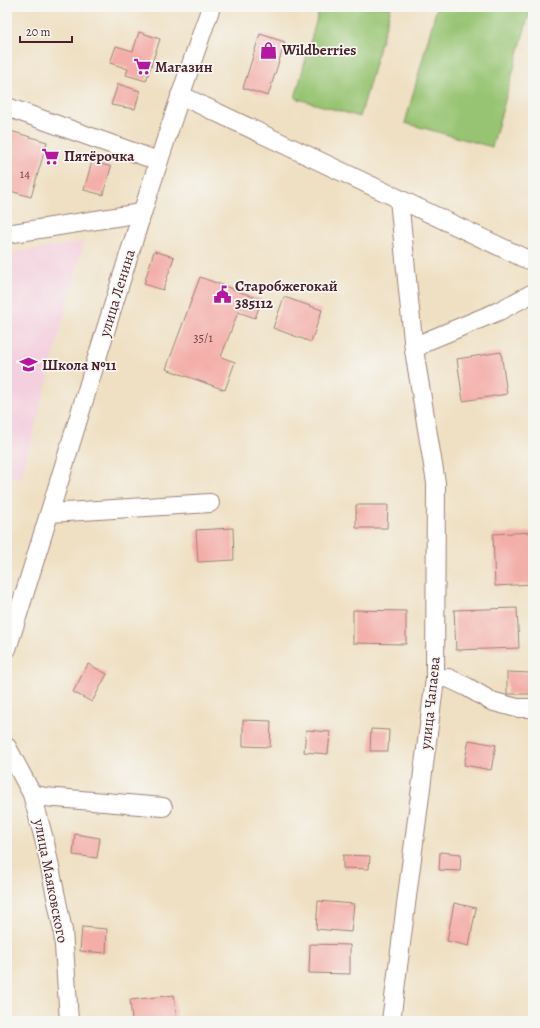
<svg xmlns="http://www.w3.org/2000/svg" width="540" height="1028" font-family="Alegreya,serif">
	<rect width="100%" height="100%" fill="#f6f6f2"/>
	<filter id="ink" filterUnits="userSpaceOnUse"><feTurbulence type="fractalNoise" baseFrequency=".025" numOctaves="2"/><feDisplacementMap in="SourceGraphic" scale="8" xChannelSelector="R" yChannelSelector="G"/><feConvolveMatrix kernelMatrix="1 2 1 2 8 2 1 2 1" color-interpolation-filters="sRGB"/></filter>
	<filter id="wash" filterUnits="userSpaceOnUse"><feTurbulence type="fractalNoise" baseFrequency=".012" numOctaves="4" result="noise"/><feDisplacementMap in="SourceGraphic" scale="16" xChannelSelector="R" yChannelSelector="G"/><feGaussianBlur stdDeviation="0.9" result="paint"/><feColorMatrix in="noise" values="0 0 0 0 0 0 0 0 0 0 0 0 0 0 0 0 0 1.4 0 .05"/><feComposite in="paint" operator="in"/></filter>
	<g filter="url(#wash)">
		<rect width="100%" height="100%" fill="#efe0c3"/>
		<path fill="#f4cfde" d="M84,242L21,479L7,476V254Z"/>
		<g fill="#97c472" stroke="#70724e">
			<path d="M320,7H391L360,117L295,98Z"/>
			<path d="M437,7H531L492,147L405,123Z"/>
		</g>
		<g id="blocks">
			<g fill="#f4aea9">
				<path d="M139,32L160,39L146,81L126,75L128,69L110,63L116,46L133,51Z"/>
				<path d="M260,34L285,42L268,96L243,88Z"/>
				<path d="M118,84L140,91L135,109L111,105Z"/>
				<path d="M7,130L47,142L31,197L7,190Z"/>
				<path d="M92,161L111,167L103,195L84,190Z"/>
				<path d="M154,251L174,257L163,290L144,284Z"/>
				<path d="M200,277L262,300L255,318L238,312L221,357L235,362L225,390L166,369Z"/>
				<path d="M284,297L322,310L311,342L273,328Z"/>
				<path d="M501,352L507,394L463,401L457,359Z"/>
				<path d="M356,505H388L387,528H356Z"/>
				<path d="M233,528L234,560L198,562L196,530Z"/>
				<path d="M533,532V584L495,586L493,534Z"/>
				<path d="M517,608L519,648L456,650L454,610Z"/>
				<path d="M353,610L406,611V644L353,643Z"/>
				<path d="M88,664L107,674L92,702L73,692Z"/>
				<path d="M507,672L530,673V694H507Z"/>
				<path d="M243,720L271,721L270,747L243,746Z"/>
				<path d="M371,729L389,730L388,751H370Z"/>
				<path d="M306,730L330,732L328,754L304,752Z"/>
				<path d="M469,740L496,745L491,770L464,765Z"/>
				<path d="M75,834L100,838L97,858L73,855Z"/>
				<path d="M440,852L461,854L460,871L439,870Z"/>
				<path d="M343,855L370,856L369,869L343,868Z"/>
				<path d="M318,901L354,904L351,932L316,929Z"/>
				<path d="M454,903L476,908L469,946L447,941Z"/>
				<path d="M82,927L107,929L106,953L80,951Z"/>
				<path d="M310,944L350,945V974L309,973Z"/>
				<path d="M174,995L177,1021H132L130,1000Z"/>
			</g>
		</g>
	</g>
	<g filter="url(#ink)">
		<use href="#blocks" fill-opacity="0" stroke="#9c8077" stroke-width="1"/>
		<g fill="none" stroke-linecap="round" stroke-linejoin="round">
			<defs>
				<g id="minor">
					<path d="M180,95L526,259L533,261"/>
					<path d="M7,107L158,161"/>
					<path d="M7,234L141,213"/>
					<path d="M414,350L427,341L499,311L533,293"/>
					<path d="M50,513L210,503"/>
					<path d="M7,649C75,435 136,219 211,7"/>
					<path d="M435,679L448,678L467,687L491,701L517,708H533"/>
					<path d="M7,747L32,794L45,843L63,931L69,1021"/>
					<path d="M32,794L45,797L163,807"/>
					<path d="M391,1021L435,679L436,483L414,350L399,199"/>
				</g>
			</defs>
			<use href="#minor" stroke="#9c8077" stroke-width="20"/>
			<use href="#minor" stroke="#fff" stroke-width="18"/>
		</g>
	</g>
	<defs>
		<symbol id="shop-bare" viewBox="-9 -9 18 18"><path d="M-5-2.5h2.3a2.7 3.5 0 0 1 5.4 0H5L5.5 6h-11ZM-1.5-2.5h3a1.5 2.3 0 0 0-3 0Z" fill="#b5179e" stroke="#f6f6f2" stroke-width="2.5" paint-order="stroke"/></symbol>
		<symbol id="supermarket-bare" viewBox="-9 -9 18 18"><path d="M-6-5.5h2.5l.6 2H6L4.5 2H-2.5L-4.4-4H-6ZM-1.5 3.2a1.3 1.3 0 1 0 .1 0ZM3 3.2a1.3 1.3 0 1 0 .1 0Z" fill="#b5179e" stroke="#f6f6f2" stroke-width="2.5" paint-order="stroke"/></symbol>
		<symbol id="civic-bare" viewBox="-9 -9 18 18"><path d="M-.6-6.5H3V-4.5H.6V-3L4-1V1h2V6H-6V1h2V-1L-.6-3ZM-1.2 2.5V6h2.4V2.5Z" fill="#b5179e" stroke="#f6f6f2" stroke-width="2.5" paint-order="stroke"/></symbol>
		<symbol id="school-bare" viewBox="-9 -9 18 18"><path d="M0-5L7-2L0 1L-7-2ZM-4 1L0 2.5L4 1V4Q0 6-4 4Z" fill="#b5179e" stroke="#f6f6f2" stroke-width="2.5" paint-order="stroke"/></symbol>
	</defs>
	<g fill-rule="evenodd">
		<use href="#shop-bare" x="256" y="38" width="25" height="25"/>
		<use href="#supermarket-bare" x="130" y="54" width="25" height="25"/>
		<use href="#supermarket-bare" x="38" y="144" width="25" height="25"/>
		<use href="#civic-bare" x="210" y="282" width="25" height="25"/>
		<use href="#school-bare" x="16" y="352" width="25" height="25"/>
	</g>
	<g text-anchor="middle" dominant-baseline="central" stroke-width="3.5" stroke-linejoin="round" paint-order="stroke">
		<g font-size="13" fill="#74434a">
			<text x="25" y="173">14</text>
			<text x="203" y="337">35/1</text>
		</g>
		<g font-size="15" font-weight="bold" fill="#4a1f2b" stroke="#f6f6f2" text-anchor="start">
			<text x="282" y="50">Wildberries</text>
			<text x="155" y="67">Магазин</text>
			<text x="64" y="156">Пятёрочка</text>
			<text x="235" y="286">Старобжегокай<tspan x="235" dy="17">385112</tspan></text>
			<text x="42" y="365">Школа №11</text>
		</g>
		<g font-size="15" fill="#4a1f2b" stroke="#f6f6f2">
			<text transform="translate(117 293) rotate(-73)">улица Ленина</text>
			<text transform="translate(430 703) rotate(-84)">улица Чапаева</text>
			<text transform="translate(51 881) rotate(79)">улица Маяковского</text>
		</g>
	</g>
	<rect width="540" height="1028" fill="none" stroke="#f6f6f2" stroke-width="24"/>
	<path d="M20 36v6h52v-6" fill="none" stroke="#4a1f2b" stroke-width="2"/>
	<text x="26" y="36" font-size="12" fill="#4a1f2b" stroke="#f6f6f2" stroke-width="3" paint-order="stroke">20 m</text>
</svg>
